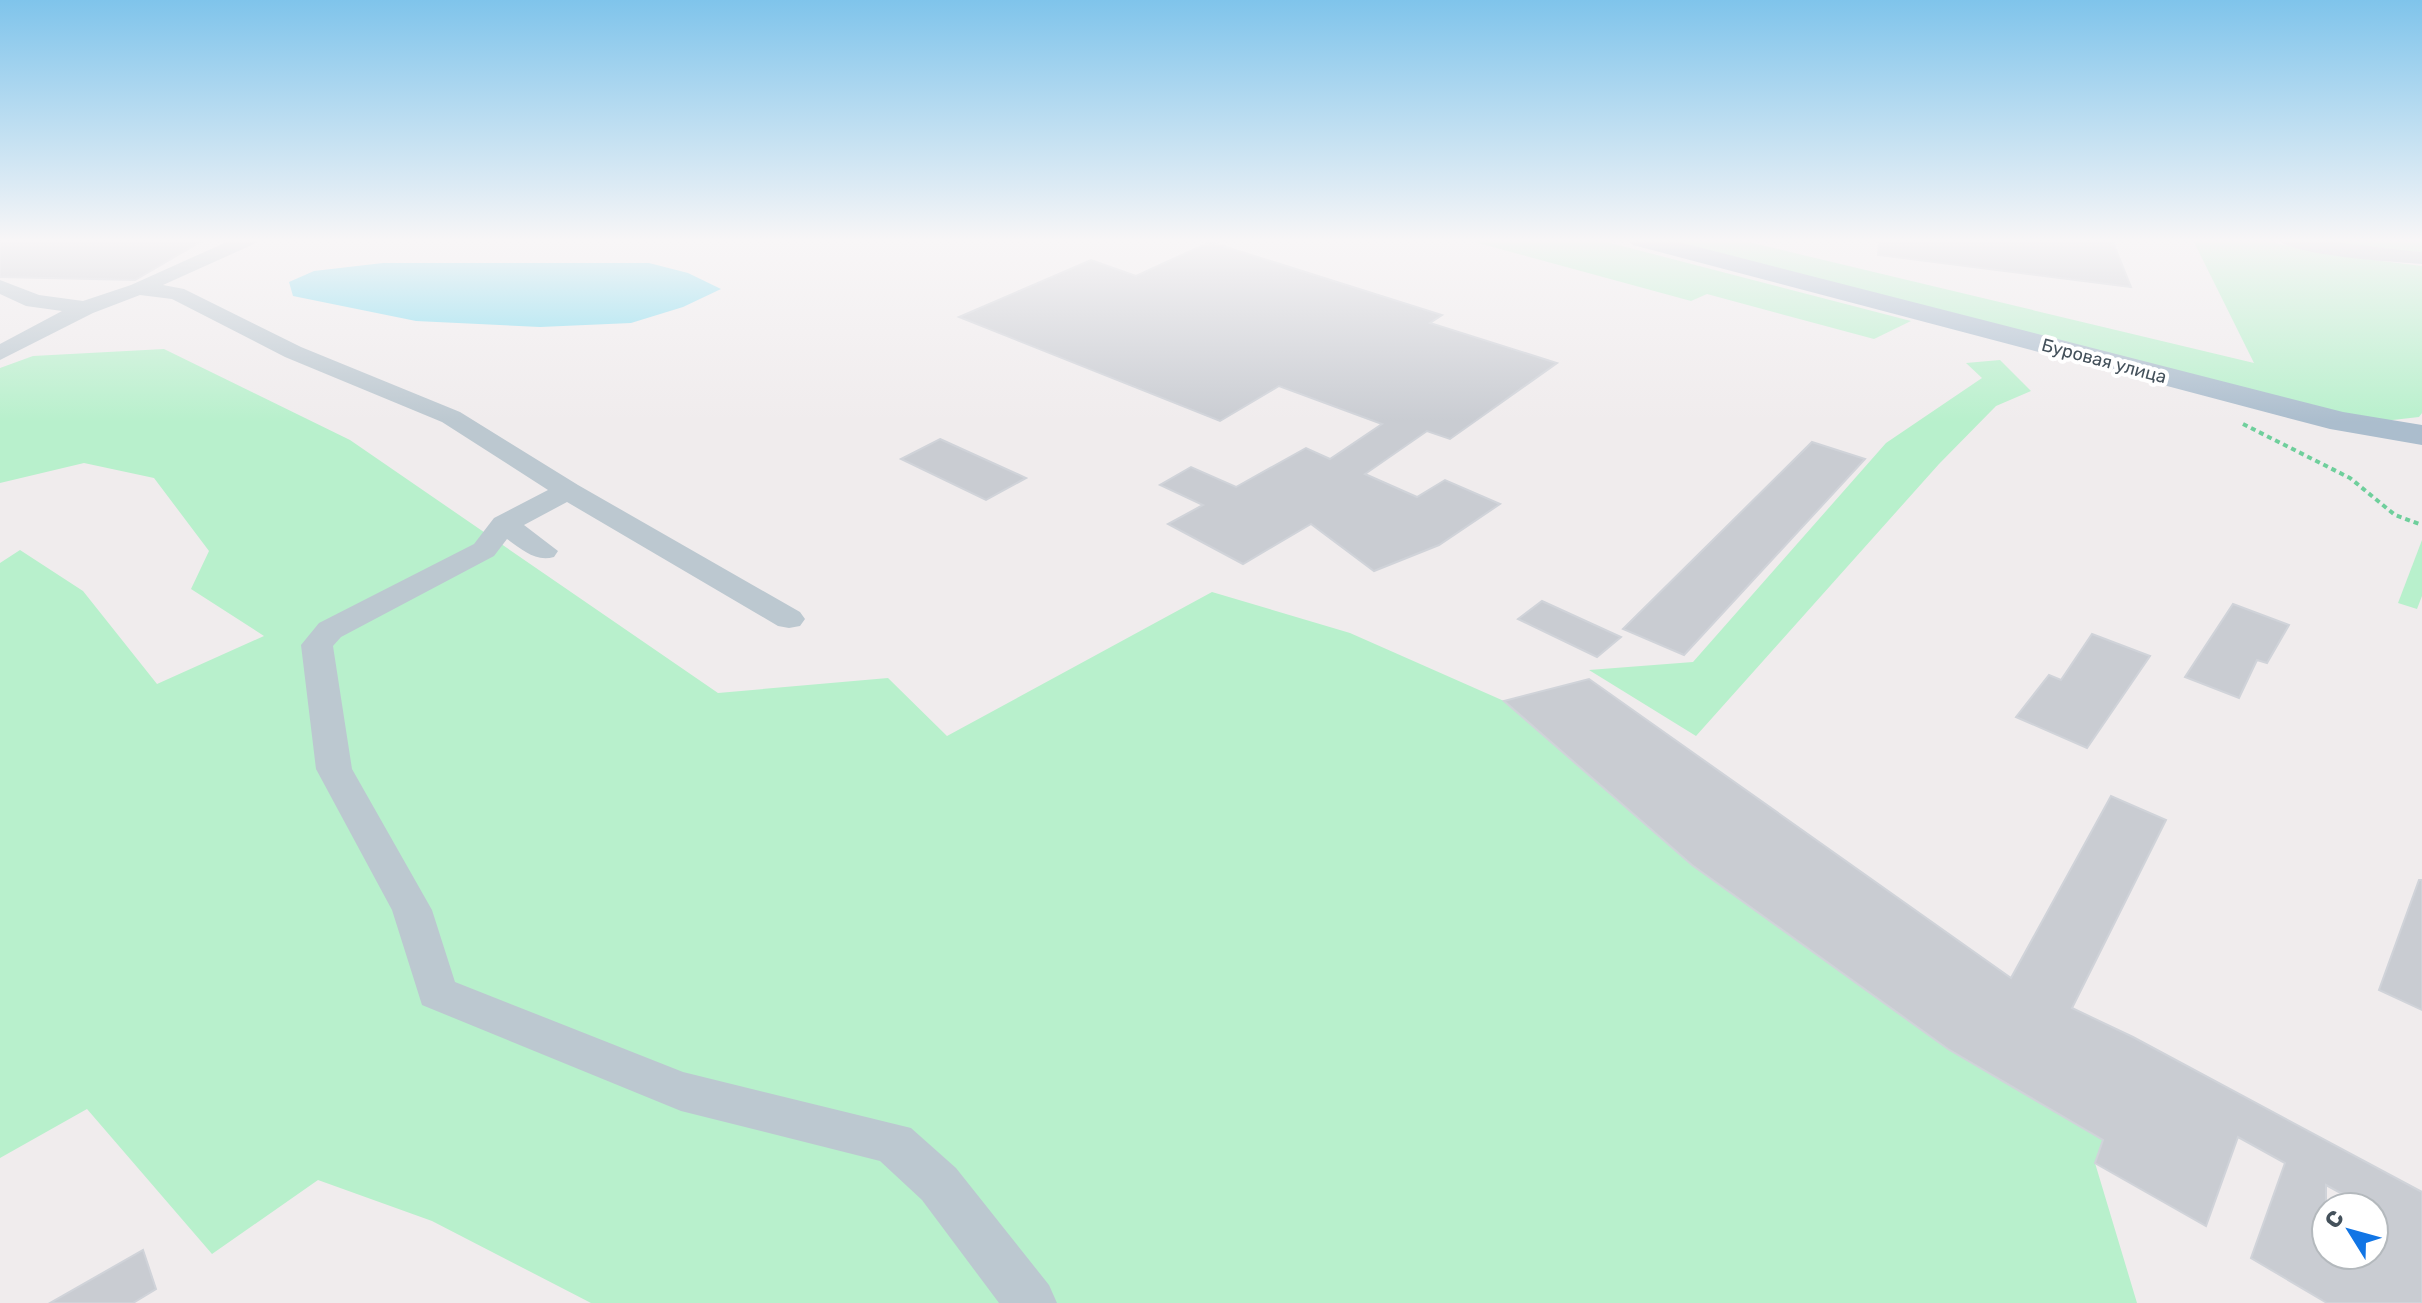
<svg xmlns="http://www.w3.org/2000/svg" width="2422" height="1303" font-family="Rubik,sans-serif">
	<rect width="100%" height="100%" fill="#f0eced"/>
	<g fill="#b8f0cc">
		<path d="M1467,240H1599L1911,321L1874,339L1707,294L1691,301Z"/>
		<path d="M1669,240H1740L2254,363L2193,240H2262L2326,254L2422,266V413L2419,417L2375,422L1945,314Z"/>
		<path d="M2309,240H2422V252L2375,249Z"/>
		<path d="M164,349L350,440L718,693L888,678L947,736L1212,592L1350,633L1504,701L1692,865L1948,1049L2103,1140L2095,1163L2137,1303H591L432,1221L318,1180L212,1254L87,1109L0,1158V563L20,550L83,591L157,684L264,636L191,589L209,551L154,478L84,463L0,483V368L33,356Z"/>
		<path d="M2000,360L2031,391L1996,406L1939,464L1696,736L1589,670L1693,662L1886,443L1982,378L1966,363Z"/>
		<path d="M2422,540V596L2417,609L2398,603Z"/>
	</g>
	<path fill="#83dcef" d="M383,263H649L688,273L721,289L683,307L631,323L540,327L416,321L293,296L289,282L314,271Z"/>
	<g fill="#c9ccd2" stroke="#d0d3d9" stroke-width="2" fill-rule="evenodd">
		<path d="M1879,240H2112L2131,287L1878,255Z"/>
		<path d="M0,242H200L135,280L0,277Z"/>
		<path d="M1210,242L1442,315L1430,323L1557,363L1450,439L1427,431L1365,474L1417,497L1445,480L1500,504L1439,545L1374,571L1311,524L1243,564L1168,524L1203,505L1160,485L1191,467L1236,487L1306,448L1330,459L1382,424L1279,386L1220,421L959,317L1091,260L1136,276Z"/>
		<path d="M940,439L1026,478L986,500L901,459Z"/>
		<path d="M1812,442L1865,459L1684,655L1623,629Z"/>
		<path d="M1542,601L1621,637L1597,657L1518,619Z"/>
		<path d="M2233,604L2289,625L2267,663L2257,660L2239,698L2185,677Z"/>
		<path d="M2092,634L2150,656L2087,748L2016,717L2049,675L2061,680Z"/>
		<path d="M1589,679L2011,978L2111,796L2166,820L2072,1008L2133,1037L2422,1192V1303H2327L2251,1258L2285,1163L2238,1137L2206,1226L2095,1163L2103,1140L1948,1049L1692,865L1504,701ZM2326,1185L2366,1207H2374V1255H2326Z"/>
		<path d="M2419,880H2422V1010L2379,990Z"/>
		<path d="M143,1250L156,1289L133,1303H50Z"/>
	</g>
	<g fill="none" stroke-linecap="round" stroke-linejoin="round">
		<path stroke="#6fcf9c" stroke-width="4" stroke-dasharray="5 4" stroke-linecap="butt" d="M2243,424L2350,478L2395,515L2422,525"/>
		<g fill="#bcc8d0" fill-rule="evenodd">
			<path d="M231,240H257L254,244L163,285L184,289L301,347L460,412L578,485L800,612L805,619L800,626L789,628L778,626L567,502L524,525L558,551L554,557C535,562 523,550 507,539L494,556L341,637L333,646L352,769L432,910L455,982L683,1072L911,1128L956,1168L1049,1285L1057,1303H999L922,1200L880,1161L681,1111L422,1005L392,910L316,769L301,645L319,623L474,544L494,518L548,490L442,422L285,357L172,299L140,295L93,313L0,360V344L62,311L26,306L0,294V280L39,295L83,301L131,285Z"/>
			<path d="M2278,240C2326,238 2374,248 2422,252V264C2396,262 2294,256 2278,240Z"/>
		</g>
		<path fill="#abbdcd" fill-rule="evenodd" d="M1629,240H1671L2343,412L2422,425V445L2330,429L1633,245Z"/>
	</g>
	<linearGradient id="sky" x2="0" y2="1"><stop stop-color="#7fc4eb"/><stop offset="0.57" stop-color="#f8f6f7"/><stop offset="1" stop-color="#f8f6f7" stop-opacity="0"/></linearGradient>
	<rect width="2422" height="422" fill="url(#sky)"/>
	<g text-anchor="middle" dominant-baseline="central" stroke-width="8" stroke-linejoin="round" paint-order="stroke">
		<g font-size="18" fill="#44515b" stroke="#fff">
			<text transform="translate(2104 361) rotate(15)">Буровая улица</text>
		</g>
	</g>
	<g transform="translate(2350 1231) rotate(307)"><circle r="38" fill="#ffffff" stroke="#b4b9bd" stroke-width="2"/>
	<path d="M0-6L14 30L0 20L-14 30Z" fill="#1175e5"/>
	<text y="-12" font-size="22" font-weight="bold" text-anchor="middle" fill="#44515b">С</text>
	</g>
</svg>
